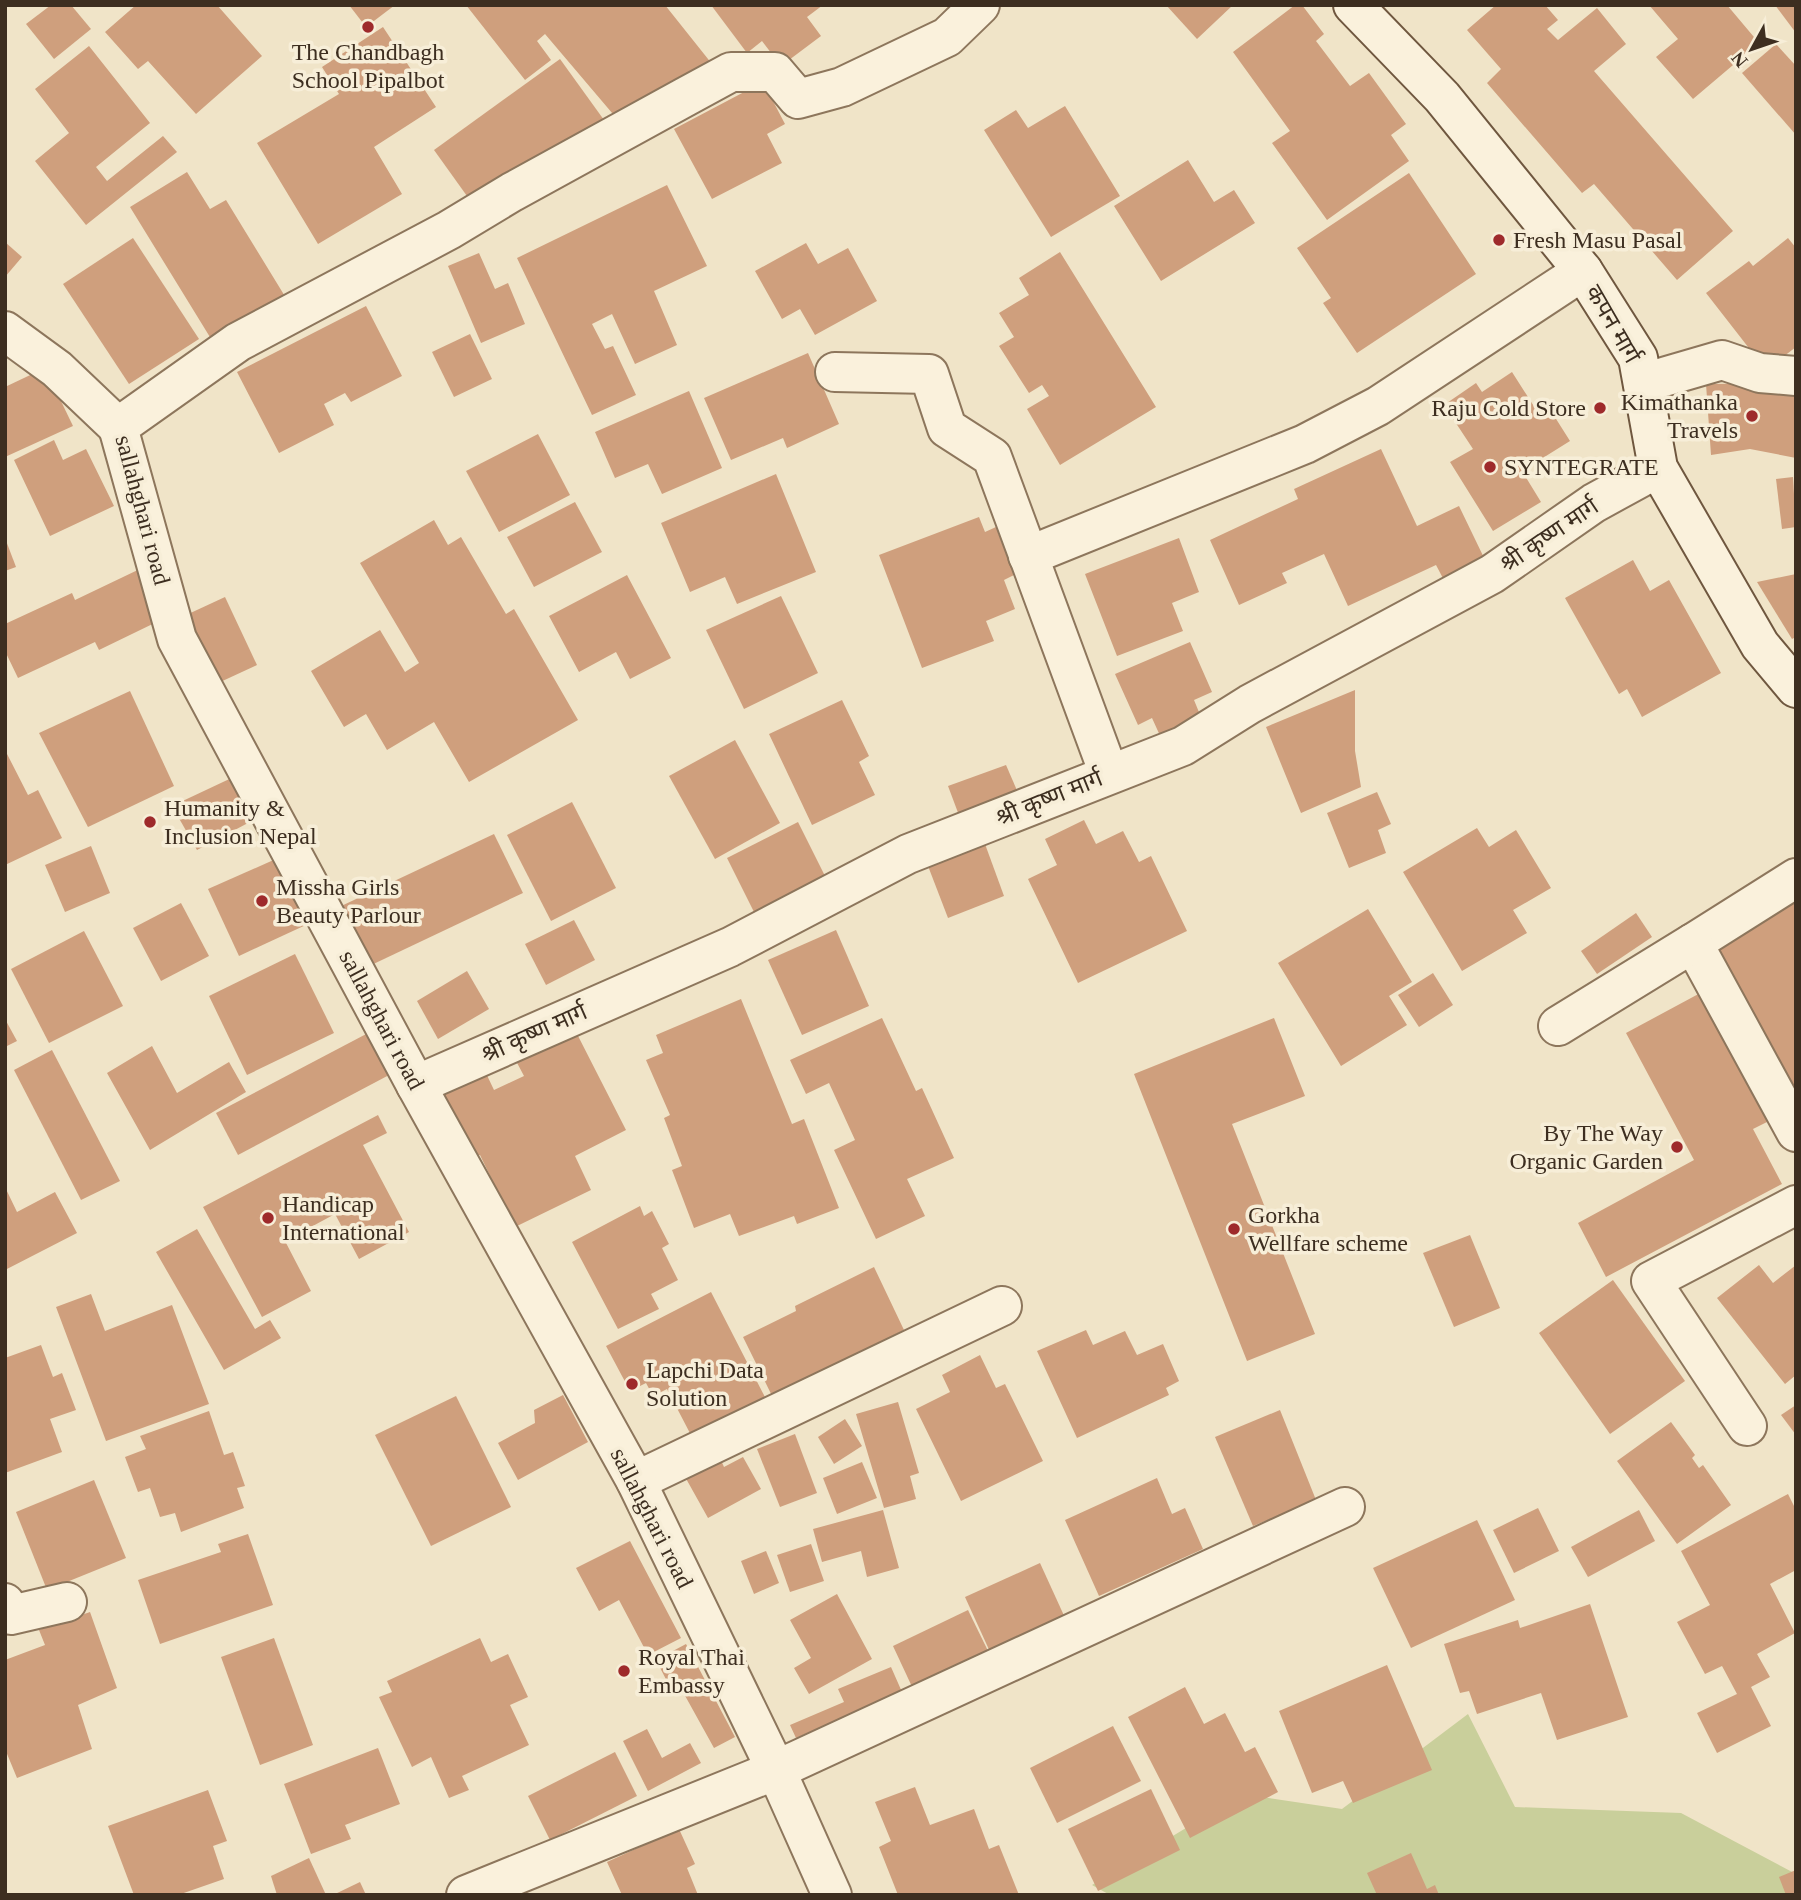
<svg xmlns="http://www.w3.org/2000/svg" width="1801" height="1900" font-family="'Times New Roman','Noto Sans Devanagari',serif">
	<rect width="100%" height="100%" fill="#f0e4c8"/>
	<path fill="#c9cf9b" d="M1468,1714L1515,1807L1681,1813L1796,1874V1895H1110L1092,1885L1242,1794L1342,1809Z"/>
	<g fill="#cf9f7d">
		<path d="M51,5H71L91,29L54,59L26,24Z"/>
		<path d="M136,5H217L262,56L196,114L148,61L138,69L105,32Z"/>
		<path d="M349,5H395L366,27Z"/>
		<path d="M466,5H665L712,64L618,120L545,34L537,41L551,60L525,80Z"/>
		<path d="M711,5H823L807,17L821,36L781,66L762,41L747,53Z"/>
		<path d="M1166,5H1233L1197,39Z"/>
		<path d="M1295,5H1302L1324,34L1316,41L1350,86L1369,73L1406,124L1391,135L1409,161L1327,220L1272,143L1290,131L1233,52Z"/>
		<path d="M1496,5H1545L1558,20L1547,29L1558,40L1597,8L1626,44L1594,71L1733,231L1677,280L1594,184L1582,193L1487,83L1501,69L1467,30Z"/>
		<path d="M1649,5H1727L1759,43L1693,99L1656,57L1678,39Z"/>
		<path d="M1775,5H1796V33Z"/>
		<path d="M383,27L436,107L374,147L402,194L318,244L257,143L339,94L322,67Z"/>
		<path d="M1776,44L1796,66V135L1742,73Z"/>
		<path d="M89,46L150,123L96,167L107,181L163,136L177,152L86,225L35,161L69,133L35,89Z"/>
		<path d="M560,59L604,120L477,210L434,150Z"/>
		<path d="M763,82L785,124L767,134L782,163L712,199L674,129Z"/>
		<path d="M1065,106L1120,196L1051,237L984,130L1016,110L1028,128Z"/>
		<path d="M1188,160L1214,202L1234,190L1255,223L1161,281L1114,206Z"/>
		<path d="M187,172L210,209L226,200L286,298L213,342L130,207Z"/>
		<path d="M1409,173L1476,274L1357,353L1323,303L1331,298L1297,248Z"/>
		<path d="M667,185L707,266L654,291L677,345L635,364L612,314L592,324L605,349L613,346L636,395L592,415L517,258Z"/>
		<path d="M133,238L199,339L129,384L63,284Z"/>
		<path d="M1788,238L1796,248V347L1766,370L1706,293L1749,261L1753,266Z"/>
		<path d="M5,242L22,257L5,277Z"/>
		<path d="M806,243L818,264L848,248L877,301L815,335L800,309L782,319L755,271Z"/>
		<path d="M1060,252L1156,407L1060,465L1027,409L1049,396L1042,385L1029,393L999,346L1014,337L999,313L1029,295L1019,278Z"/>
		<path d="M479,253L495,289L508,283L525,324L481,343L448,266Z"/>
		<path d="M366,306L402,376L351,402L345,393L324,404L334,425L279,453L237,372Z"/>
		<path d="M470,334L492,379L454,397L432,352Z"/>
		<path d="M808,353L839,424L787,448L783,438L731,460L704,398Z"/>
		<path d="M45,368L73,426L5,457V387Z"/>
		<path d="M1512,372L1535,408L1546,403L1570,441L1522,471L1541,502L1493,531L1450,462L1473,449L1444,405L1476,383L1482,392Z"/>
		<path d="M1796,383V458L1750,449L1711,455L1706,384Z"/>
		<path d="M689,391L722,468L662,494L648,464L615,478L595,432Z"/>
		<path d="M538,434L570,495L499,532L466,471Z"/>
		<path d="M54,440L63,460L86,449L114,506L50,536L14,460Z"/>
		<path d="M1381,449L1417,526L1459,506L1487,564L1446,584L1436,565L1348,606L1324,554L1282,573L1287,583L1239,605L1210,540L1298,499L1294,489Z"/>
		<path d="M776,474L816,572L737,604L725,577L690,592L661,523Z"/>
		<path d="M1793,477L1796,527L1782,529L1776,479Z"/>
		<path d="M575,502L602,552L534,587L507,537Z"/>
		<path d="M979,517L985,532L996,527L1014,575L1004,580L1015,609L986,621L994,641L922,668L879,555Z"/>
		<path d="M434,520L448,545L461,537L506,614L514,609L578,720L469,782L434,722L387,750L366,714L344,727L311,671L380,630L405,672L419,663L360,563Z"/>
		<path d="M5,538L16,567L5,571Z"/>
		<path d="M1179,538L1199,592L1172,603L1183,631L1117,656L1085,574Z"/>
		<path d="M1633,560L1650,591L1669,580L1721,673L1642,717L1627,689L1619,694L1565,598Z"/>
		<path d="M144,567L167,617L99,650L95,642L18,678L5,651V624L72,593L75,600Z"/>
		<path d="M1796,574V637L1792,639L1757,582Z"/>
		<path d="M627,575L671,658L630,679L616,652L579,672L549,616Z"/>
		<path d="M781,596L818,673L744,709L706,630Z"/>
		<path d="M225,597L257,665L216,684L184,616Z"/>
		<path d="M1190,642L1212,692L1194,700L1203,722L1162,740L1152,718L1138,725L1115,674Z"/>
		<path d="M1355,690V751L1361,787L1301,813L1266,727Z"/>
		<path d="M130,691L174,786L88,827L39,733Z"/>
		<path d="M842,700L869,756L859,762L875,795L812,825L769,734Z"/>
		<path d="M735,740L780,823L715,859L669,776Z"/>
		<path d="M5,750L28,795L38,790L62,838L5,865Z"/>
		<path d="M1006,765L1019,795L960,818L948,786Z"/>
		<path d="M240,774L261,816L197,850L172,806Z"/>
		<path d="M1377,792L1391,824L1378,830L1386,853L1349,868L1327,813Z"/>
		<path d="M572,802L616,888L551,921L507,835Z"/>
		<path d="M1084,820L1096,844L1123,831L1139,862L1151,856L1187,931L1078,983L1028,879L1057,865L1045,839Z"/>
		<path d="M798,822L832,890L761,926L727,858Z"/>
		<path d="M1477,828L1489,847L1516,830L1551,888L1513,910L1527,933L1462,971L1403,872Z"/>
		<path d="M494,834L523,893L365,968L337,908Z"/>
		<path d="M985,844L1004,896L948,918L928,866Z"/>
		<path d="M91,846L110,893L65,912L45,865Z"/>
		<path d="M278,858L308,924L239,956L208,889Z"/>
		<path d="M1796,902V1100L1712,948Z"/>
		<path d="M181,903L209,956L161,981L133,928Z"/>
		<path d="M1368,909L1412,982L1389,996L1407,1025L1341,1066L1278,963Z"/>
		<path d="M1636,913L1652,937L1597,974L1581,951Z"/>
		<path d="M574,920L595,960L546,985L525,944Z"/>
		<path d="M836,930L869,1006L802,1035L768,960Z"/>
		<path d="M84,931L123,1006L49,1043L11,969Z"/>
		<path d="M295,954L334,1033L247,1075L209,996Z"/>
		<path d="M467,971L489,1009L438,1039L417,1001Z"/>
		<path d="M1433,973L1453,1005L1419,1027L1398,995Z"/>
		<path d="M1704,991L1773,1119L1753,1129L1782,1184L1606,1277L1578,1223L1694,1160L1626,1033Z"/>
		<path d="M741,999L792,1124L804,1119L839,1208L797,1224L794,1216L739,1236L730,1214L694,1228L672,1170L682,1166L664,1118L670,1115L646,1060L663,1053L656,1035Z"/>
		<path d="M882,1018L916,1091L922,1088L954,1158L907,1179L925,1216L876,1239L834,1150L855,1140L829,1083L806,1094L790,1060Z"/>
		<path d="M1274,1018L1305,1096L1232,1124L1315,1334L1247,1361L1134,1074Z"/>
		<path d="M5,1019L17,1041L5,1047Z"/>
		<path d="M575,1030L626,1130L575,1156L591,1190L515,1227L480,1155L467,1161L434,1092L483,1067L494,1090L524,1076L515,1059Z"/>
		<path d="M370,1032L391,1074L238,1155L216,1113Z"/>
		<path d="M152,1046L177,1093L229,1062L246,1092L150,1150L107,1073Z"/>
		<path d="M52,1050L120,1181L81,1200L14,1070Z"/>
		<path d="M378,1115L387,1133L363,1145L409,1232L359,1259L335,1214L285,1241L311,1291L262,1317L203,1207Z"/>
		<path d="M5,1187L17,1212L55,1192L77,1233L5,1270Z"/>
		<path d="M640,1206L644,1216L652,1211L669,1244L662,1248L678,1280L651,1294L659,1309L618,1329L572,1242Z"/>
		<path d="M197,1229L255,1329L270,1320L281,1338L224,1370L156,1252Z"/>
		<path d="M1470,1235L1500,1308L1454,1327L1423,1253Z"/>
		<path d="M1759,1265L1773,1283L1796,1265V1375L1785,1384L1717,1298Z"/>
		<path d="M874,1267L904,1330L826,1369L831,1379L777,1406L743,1337L796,1311L795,1306Z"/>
		<path d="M1613,1280L1685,1381L1610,1434L1539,1333Z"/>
		<path d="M711,1292L767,1401L693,1439L667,1389L653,1396L646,1383L630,1391L606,1346Z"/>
		<path d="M91,1294L105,1331L172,1305L209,1404L106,1441L56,1307Z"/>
		<path d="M1086,1330L1093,1345L1125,1331L1137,1355L1163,1344L1179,1381L1166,1388L1169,1395L1077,1438L1037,1351Z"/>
		<path d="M41,1345L53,1377L62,1373L76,1410L50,1419L62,1452L5,1473V1358Z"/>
		<path d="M980,1355L996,1388L1005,1384L1043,1461L961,1501L916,1409L950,1392L942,1375Z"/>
		<path d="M563,1395L588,1442L518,1480L498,1443L535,1423L534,1410Z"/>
		<path d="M456,1396L511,1507L431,1546L375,1435Z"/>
		<path d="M898,1402L919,1473L910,1476L916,1499L884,1508L856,1414Z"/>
		<path d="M1796,1405V1435L1781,1415Z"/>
		<path d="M1280,1410L1316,1500L1253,1526L1215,1437Z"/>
		<path d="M209,1411L224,1455L233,1452L245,1486L237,1488L244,1508L181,1532L175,1513L160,1517L150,1488L138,1492L125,1457L146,1449L140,1436Z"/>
		<path d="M845,1419L862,1446L834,1464L818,1437Z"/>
		<path d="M1671,1422L1695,1455L1692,1458L1699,1468L1703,1465L1731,1505L1677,1544L1617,1461Z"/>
		<path d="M795,1434L817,1493L780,1507L757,1449Z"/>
		<path d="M719,1456L724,1467L743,1457L761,1489L708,1518L684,1475Z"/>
		<path d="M862,1462L877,1498L837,1514L823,1478Z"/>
		<path d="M1157,1478L1172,1514L1185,1508L1203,1549L1099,1596L1065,1520Z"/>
		<path d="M94,1480L126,1558L47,1590L16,1512Z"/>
		<path d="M1788,1494L1796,1510V1570L1770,1584L1795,1633L1757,1654L1770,1677L1751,1687L1771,1726L1717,1753L1697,1713L1737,1694L1722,1666L1705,1674L1677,1622L1710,1605L1681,1551Z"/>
		<path d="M1538,1508L1559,1551L1514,1573L1493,1530Z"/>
		<path d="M883,1510L899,1568L867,1577L861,1551L822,1562L813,1529Z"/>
		<path d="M1639,1510L1655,1541L1588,1577L1571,1547Z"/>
		<path d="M1477,1520L1515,1600L1411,1648L1373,1568Z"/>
		<path d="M248,1534L273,1605L160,1644L138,1580L221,1552L218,1544Z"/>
		<path d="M630,1541L681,1638L648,1655L619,1600L599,1611L576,1568Z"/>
		<path d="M811,1544L824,1581L790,1592L777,1555Z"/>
		<path d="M766,1551L779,1583L754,1594L741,1561Z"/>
		<path d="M1040,1563L1066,1620L991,1654L965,1597Z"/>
		<path d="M837,1594L872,1659L809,1694L794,1668L811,1658L790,1620Z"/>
		<path d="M1590,1604L1628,1717L1557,1740L1541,1693L1477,1714L1469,1691L1460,1693L1444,1644L1518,1620L1520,1628Z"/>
		<path d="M968,1610L990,1655L914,1691L893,1646Z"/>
		<path d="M90,1612L117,1688L78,1705L92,1749L17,1778L5,1749V1660L45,1645L39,1630Z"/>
		<path d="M274,1638L313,1745L260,1765L221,1657Z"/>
		<path d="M480,1638L491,1662L508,1654L528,1697L510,1705L529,1745L462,1776L469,1790L449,1798L431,1757L412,1767L379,1697L392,1692L387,1681Z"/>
		<path d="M686,1644L735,1737L714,1748L678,1683L670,1687L656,1660Z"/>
		<path d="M1387,1665L1432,1770L1353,1803L1343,1781L1312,1793L1279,1711Z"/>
		<path d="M891,1667L902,1692L796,1738L790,1725L844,1702L838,1689Z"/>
		<path d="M1185,1687L1204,1724L1225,1713L1245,1752L1255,1747L1278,1792L1190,1838L1128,1717Z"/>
		<path d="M1113,1726L1141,1781L1057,1823L1030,1768Z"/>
		<path d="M647,1729L662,1758L690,1743L701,1763L648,1791L623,1741Z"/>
		<path d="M378,1748L400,1804L345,1825L351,1839L311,1854L284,1784Z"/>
		<path d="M615,1752L637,1796L550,1840L528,1796Z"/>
		<path d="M915,1787L930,1825L974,1809L989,1849L999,1845L1019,1895H898L879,1847L891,1841L875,1802Z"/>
		<path d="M1151,1789L1180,1850L1098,1891L1068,1829Z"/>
		<path d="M208,1790L227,1841L213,1846L224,1879L178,1895H134L108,1826Z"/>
		<path d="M679,1829L695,1864L687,1868L698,1895H622L607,1862Z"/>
		<path d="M1411,1853L1427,1889L1435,1885L1439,1895H1377L1367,1873Z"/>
		<path d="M309,1858L326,1895H277L271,1876Z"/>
		<path d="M1796,1870V1895H1786L1779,1877Z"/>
		<path d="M360,1882L366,1895H333Z"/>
	</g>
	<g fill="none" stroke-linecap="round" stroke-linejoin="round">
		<defs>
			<g id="street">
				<path d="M5,331L57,369L118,427"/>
				<path d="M835,372L929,374L947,428L992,457L1109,774"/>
				<path d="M1643,383L1722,360L1760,373L1796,376"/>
				<path d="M1028,556L1305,444L1378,406L1583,271"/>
				<path d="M1796,878L1693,943L1796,1132"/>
				<path d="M1558,1026L1693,943"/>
				<path d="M416,1085L730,947L908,854L1183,746L1250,704L1492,574L1594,503L1658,468"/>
				<path d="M1747,1426L1651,1281L1796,1205"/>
				<path d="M636,1481L1002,1306"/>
				<path d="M5,1603L11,1615L67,1602"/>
				<path d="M466,1895L776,1770L1345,1507"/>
				<path d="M832,1895L776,1770L636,1481L416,1085L177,639L118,427L238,342L449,230L512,192L685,97L731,72H775L798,99L842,87L947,37L980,5"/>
			</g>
			<path id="secondary" d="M1353,5L1442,97L1583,271L1638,358L1658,468L1760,645L1796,688"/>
		</defs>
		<use href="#street" stroke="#8d765c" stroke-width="42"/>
		<use href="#secondary" stroke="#6f573f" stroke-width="42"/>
		<use href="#street" stroke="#faf1dc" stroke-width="38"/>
		<use href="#secondary" stroke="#faf1dc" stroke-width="38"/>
	</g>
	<g fill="#9e2a2b" stroke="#f7eed8" stroke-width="2.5">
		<circle cx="368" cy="27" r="7"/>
		<circle cx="1499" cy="240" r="7"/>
		<circle cx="1600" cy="408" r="7"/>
		<circle cx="1752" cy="416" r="7"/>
		<circle cx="1490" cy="467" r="7"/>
		<circle cx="150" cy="822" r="7"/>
		<circle cx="262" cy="901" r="7"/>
		<circle cx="1677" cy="1147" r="7"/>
		<circle cx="268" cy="1218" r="7"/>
		<circle cx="1234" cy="1229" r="7"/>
		<circle cx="632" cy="1384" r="7"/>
		<circle cx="624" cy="1671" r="7"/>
	</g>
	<g text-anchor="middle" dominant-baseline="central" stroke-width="7" stroke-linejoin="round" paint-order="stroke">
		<g font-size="24" fill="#3d2e20" stroke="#f7eed8" text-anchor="start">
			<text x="368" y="52" text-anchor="middle">The Chandbagh<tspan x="368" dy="28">School Pipalbot</tspan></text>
			<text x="1513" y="240">Fresh Masu Pasal</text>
			<text x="1738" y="402" text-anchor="end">Kimathanka<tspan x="1738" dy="28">Travels</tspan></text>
			<text x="1586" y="408" text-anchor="end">Raju Cold Store</text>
			<text x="1504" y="467">SYNTEGRATE</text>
			<text x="164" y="808">Humanity &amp;<tspan x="164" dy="28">Inclusion Nepal</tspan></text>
			<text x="276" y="887">Missha Girls<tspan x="276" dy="28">Beauty Parlour</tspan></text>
			<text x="1663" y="1133" text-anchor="end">By The Way<tspan x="1663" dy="28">Organic Garden</tspan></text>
			<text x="282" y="1204">Handicap<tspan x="282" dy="28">International</tspan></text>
			<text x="1248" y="1215">Gorkha<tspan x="1248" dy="28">Wellfare scheme</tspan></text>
			<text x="646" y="1370">Lapchi Data<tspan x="646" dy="28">Solution</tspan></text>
			<text x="638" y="1657">Royal Thai<tspan x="638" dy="28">Embassy</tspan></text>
		</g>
		<g font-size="24" fill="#3d2e20" stroke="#f7eed8">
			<text transform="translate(1613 324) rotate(60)">कपन मार्ग</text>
			<text transform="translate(143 510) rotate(75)">sallahghari road</text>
			<text transform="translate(1549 535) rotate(-34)">श्री कृष्ण मार्ग</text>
			<text transform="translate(1049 798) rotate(-22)">श्री कृष्ण मार्ग</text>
			<text transform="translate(382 1020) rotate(62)">sallahghari road</text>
			<text transform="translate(534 1033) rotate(-24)">श्री कृष्ण मार्ग</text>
			<text transform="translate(652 1518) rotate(63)">sallahghari road</text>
		</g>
	</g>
	<rect width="1801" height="1900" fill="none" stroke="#3d2e20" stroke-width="14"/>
	<g transform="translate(1752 49) rotate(230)" stroke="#f7eed8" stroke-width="5" paint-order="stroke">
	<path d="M0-5L12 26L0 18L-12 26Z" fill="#3d2e20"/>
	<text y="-10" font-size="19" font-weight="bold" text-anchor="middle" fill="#3d2e20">N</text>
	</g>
</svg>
